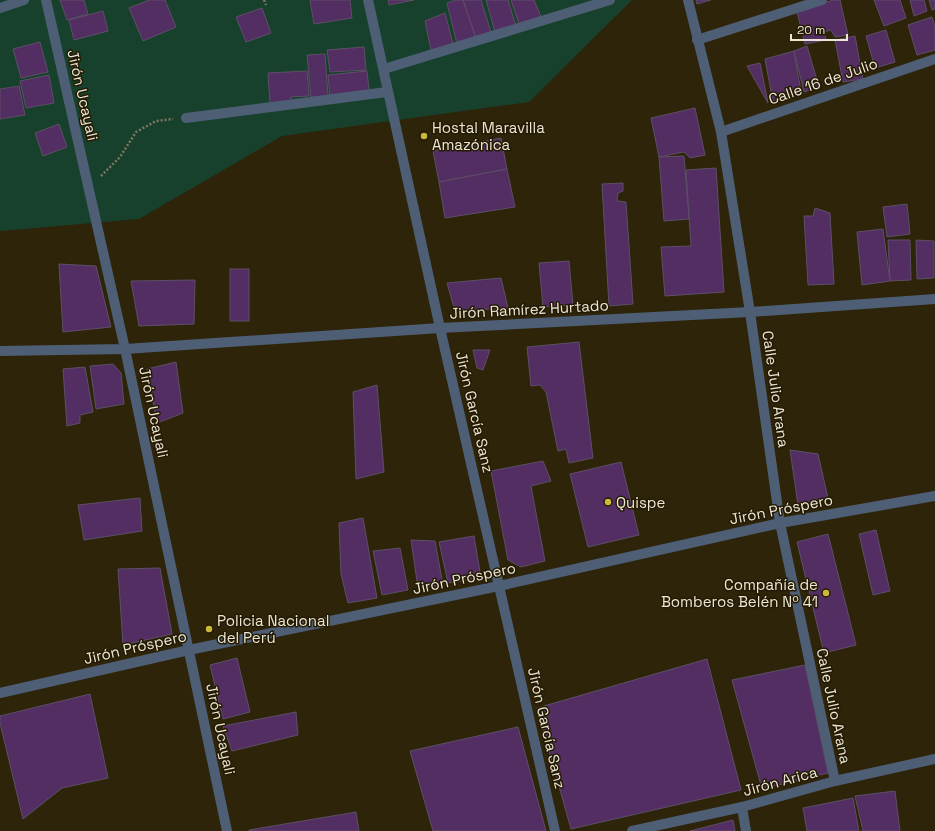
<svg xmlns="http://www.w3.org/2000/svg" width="935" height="831" font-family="'Space Grotesk',sans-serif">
	<rect width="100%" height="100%" fill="#2d240a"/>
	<path fill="#17412c" d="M0,0H632L529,102L282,136L139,219L0,231Z"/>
	<g fill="#522e63" stroke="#5e4f66">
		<path d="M60,0H84L88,14L67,20Z"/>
		<path d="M149,0H165L176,27L143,41L129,8Z"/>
		<path d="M310,0H350L352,18L314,24Z"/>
		<path d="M388,0H414L389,5Z"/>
		<path d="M456,0H463L476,38L457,44L447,3Z"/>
		<path d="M463,0H481L491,32L476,38Z"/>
		<path d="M486,0H508L516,26L495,32Z"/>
		<path d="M511,0H534L541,17L519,24Z"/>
		<path d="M696,0H711L697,4Z"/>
		<path d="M833,0H840L848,35L835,37L831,30L824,32L826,40L805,44L797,12Z"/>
		<path d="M874,0H900L906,18L884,26Z"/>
		<path d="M910,0H924L927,11L914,16Z"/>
		<path d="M929,0H935V9L932,10Z"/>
		<path d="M262,8L271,33L246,42L236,17Z"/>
		<path d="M103,11L108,31L74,40L69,20Z"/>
		<path d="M445,13L453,44L431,50L425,21Z"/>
		<path d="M932,17L935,26V50L917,55L908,25Z"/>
		<path d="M886,30L895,62L875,68L866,36Z"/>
		<path d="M855,36L863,79L843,82L835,40Z"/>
		<path d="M40,42L48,72L21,78L13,49Z"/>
		<path d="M807,46L819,87L804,92L794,51Z"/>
		<path d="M364,47L366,70L330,72L327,50Z"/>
		<path d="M794,51L801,92L773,102L765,59Z"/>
		<path d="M325,54L328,96L311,97L307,55Z"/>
		<path d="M760,63L768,103L747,66Z"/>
		<path d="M307,71L309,96L291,97V102L270,103L268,73Z"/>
		<path d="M367,71L369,90L330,95L328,75Z"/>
		<path d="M49,75L54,103L26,108L20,81Z"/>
		<path d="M19,86L25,115L0,119V89Z"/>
		<path d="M695,108L705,155L690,158L684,152L659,157L651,118Z"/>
		<path d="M59,124L67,147L43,156L35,133Z"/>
		<path d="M501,138L507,169L439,182L433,151Z"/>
		<path d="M684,156L689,219L664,221L659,157Z"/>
		<path d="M716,168L724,292L665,296L661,247L691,246L686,170Z"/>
		<path d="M507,169L515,207L445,218L439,182Z"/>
		<path d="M623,183V191L618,193L617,201L626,202L633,304L609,306L602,184Z"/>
		<path d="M907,204L910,234L887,237L883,207Z"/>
		<path d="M815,208L830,213L834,284L808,285L804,216H813Z"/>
		<path d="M883,229L890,281L862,285L857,232Z"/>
		<path d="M888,240H910L911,280L890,281Z"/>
		<path d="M916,240L934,241V278L917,279Z"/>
		<path d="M569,261L573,305L543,307L539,263Z"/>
		<path d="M59,264L96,266L111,327L63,332Z"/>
		<rect x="230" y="269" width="19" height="52"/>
		<path d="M501,278L508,308L455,311L447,283Z"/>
		<path d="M195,280L194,324L139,326L131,281Z"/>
		<path d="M579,342L593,458L569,463L566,449L558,451L546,392L540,385L531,386L527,347Z"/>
		<path d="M473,350H490L483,370L477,368Z"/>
		<path d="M176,362L183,413L157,423L147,369Z"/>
		<path d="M113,364L121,373L124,404L96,409L90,366Z"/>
		<path d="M85,367L93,412L80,415V423L67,426L63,369Z"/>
		<path d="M377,385L384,472L356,479L353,392Z"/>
		<path d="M790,450L818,454L828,498L798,505Z"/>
		<path d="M543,461L551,481L531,486L545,561L521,567L508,560L491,471Z"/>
		<path d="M621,462L639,535L588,547L570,474Z"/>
		<path d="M140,498L142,531L84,540L78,505Z"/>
		<path d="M363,518L377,598L348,603L341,574L339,523Z"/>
		<path d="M876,530L890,591L873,595L859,534Z"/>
		<path d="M828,534L856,645L824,653L797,542Z"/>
		<path d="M474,536L481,578L448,583L439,542Z"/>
		<path d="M411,540L435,541L443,585L418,588Z"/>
		<path d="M400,548L408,590L382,595L373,551Z"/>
		<path d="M160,568L172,634L123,645L118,569Z"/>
		<path d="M237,658L250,712L223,719L210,665Z"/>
		<path d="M707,659L741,790L571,829L537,708Z"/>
		<path d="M805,665L828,773L762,789L732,680Z"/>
		<path d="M90,694L108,778L62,788L23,819L0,723V716Z"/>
		<path d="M296,712L298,735L232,751L223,726Z"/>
		<path d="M518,727L546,831H433L410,751Z"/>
		<path d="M895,791L900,831H863L855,796Z"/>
		<path d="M853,798L859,831H807L803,808Z"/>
		<path d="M356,812L359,831H249V830Z"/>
		<path d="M733,820L735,831H690Z"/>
	</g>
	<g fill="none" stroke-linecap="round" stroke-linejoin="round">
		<g stroke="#7f7762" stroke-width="2.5" stroke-dasharray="2 2" stroke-linecap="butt">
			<path d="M264,0L266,5"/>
			<path d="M101,176L120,157L136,132L156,121L173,119"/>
		</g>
		<path stroke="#4d5e75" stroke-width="10" d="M750,312L935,299"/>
		<g stroke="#4d5e75" stroke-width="10">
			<path d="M46,0L125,349L227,831"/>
			<path d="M368,0L440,328L555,831"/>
			<path d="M688,0L721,132L750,312L780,523L835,781"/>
			<path d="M0,8L24,0"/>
			<path d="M697,40L822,0"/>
			<path d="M384,69L610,0"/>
			<path d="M186,118L387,92"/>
			<path d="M721,132L935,59"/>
			<path d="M0,351L125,349L440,328L750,312"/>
			<path d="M0,693L189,650L499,586L780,523L935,496"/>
			<path d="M742,807L746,831"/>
			<path d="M632,831L742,807L835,781L935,759"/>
		</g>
	</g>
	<g fill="#ccb939" stroke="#241b02" stroke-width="1.5">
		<circle cx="424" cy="136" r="4"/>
		<circle cx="608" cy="502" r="4"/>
		<circle cx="826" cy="593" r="4"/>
		<circle cx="209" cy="629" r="4"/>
	</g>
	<g text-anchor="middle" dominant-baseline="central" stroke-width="3" stroke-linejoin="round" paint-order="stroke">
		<g font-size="15" fill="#ece6d7" stroke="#241b02">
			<text transform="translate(823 81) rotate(-19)">Calle 16 de Julio</text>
			<text transform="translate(83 95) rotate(77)">Jirón Ucayali</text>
			<text transform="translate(529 309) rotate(-3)">Jirón Ramírez Hurtado</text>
			<text transform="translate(776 389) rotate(82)">Calle Julio Arana</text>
			<text transform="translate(154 412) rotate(78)">Jirón Ucayali</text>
			<text transform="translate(475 412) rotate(77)">Jirón García Sanz</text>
			<text transform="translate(781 509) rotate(-11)">Jirón Próspero</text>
			<text transform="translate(464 578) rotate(-12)">Jirón Próspero</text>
			<text transform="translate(135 647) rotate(-13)">Jirón Próspero</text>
			<text transform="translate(834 706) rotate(78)">Calle Julio Arana</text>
			<text transform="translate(547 728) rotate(77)">Jirón García Sanz</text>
			<text transform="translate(221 729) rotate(78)">Jirón Ucayali</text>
			<text transform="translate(780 781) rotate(-15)">Jirón Arica</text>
		</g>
		<g font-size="15" fill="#ece6d7" stroke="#241b02" text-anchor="start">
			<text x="432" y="127">Hostal Maravilla<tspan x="432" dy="17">Amazónica</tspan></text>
			<text x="616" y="502">Quispe</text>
			<text x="818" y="584" text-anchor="end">Compañía de<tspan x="818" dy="17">Bomberos Belén Nº 41</tspan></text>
			<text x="217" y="620">Policia Nacional<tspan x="217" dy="17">del Perú</tspan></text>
		</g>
	</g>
	<path d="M791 34v6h56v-6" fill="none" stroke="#ece6d7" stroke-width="2"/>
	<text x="797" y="34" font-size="12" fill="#ece6d7" stroke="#241b02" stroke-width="3" paint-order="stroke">20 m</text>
</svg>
